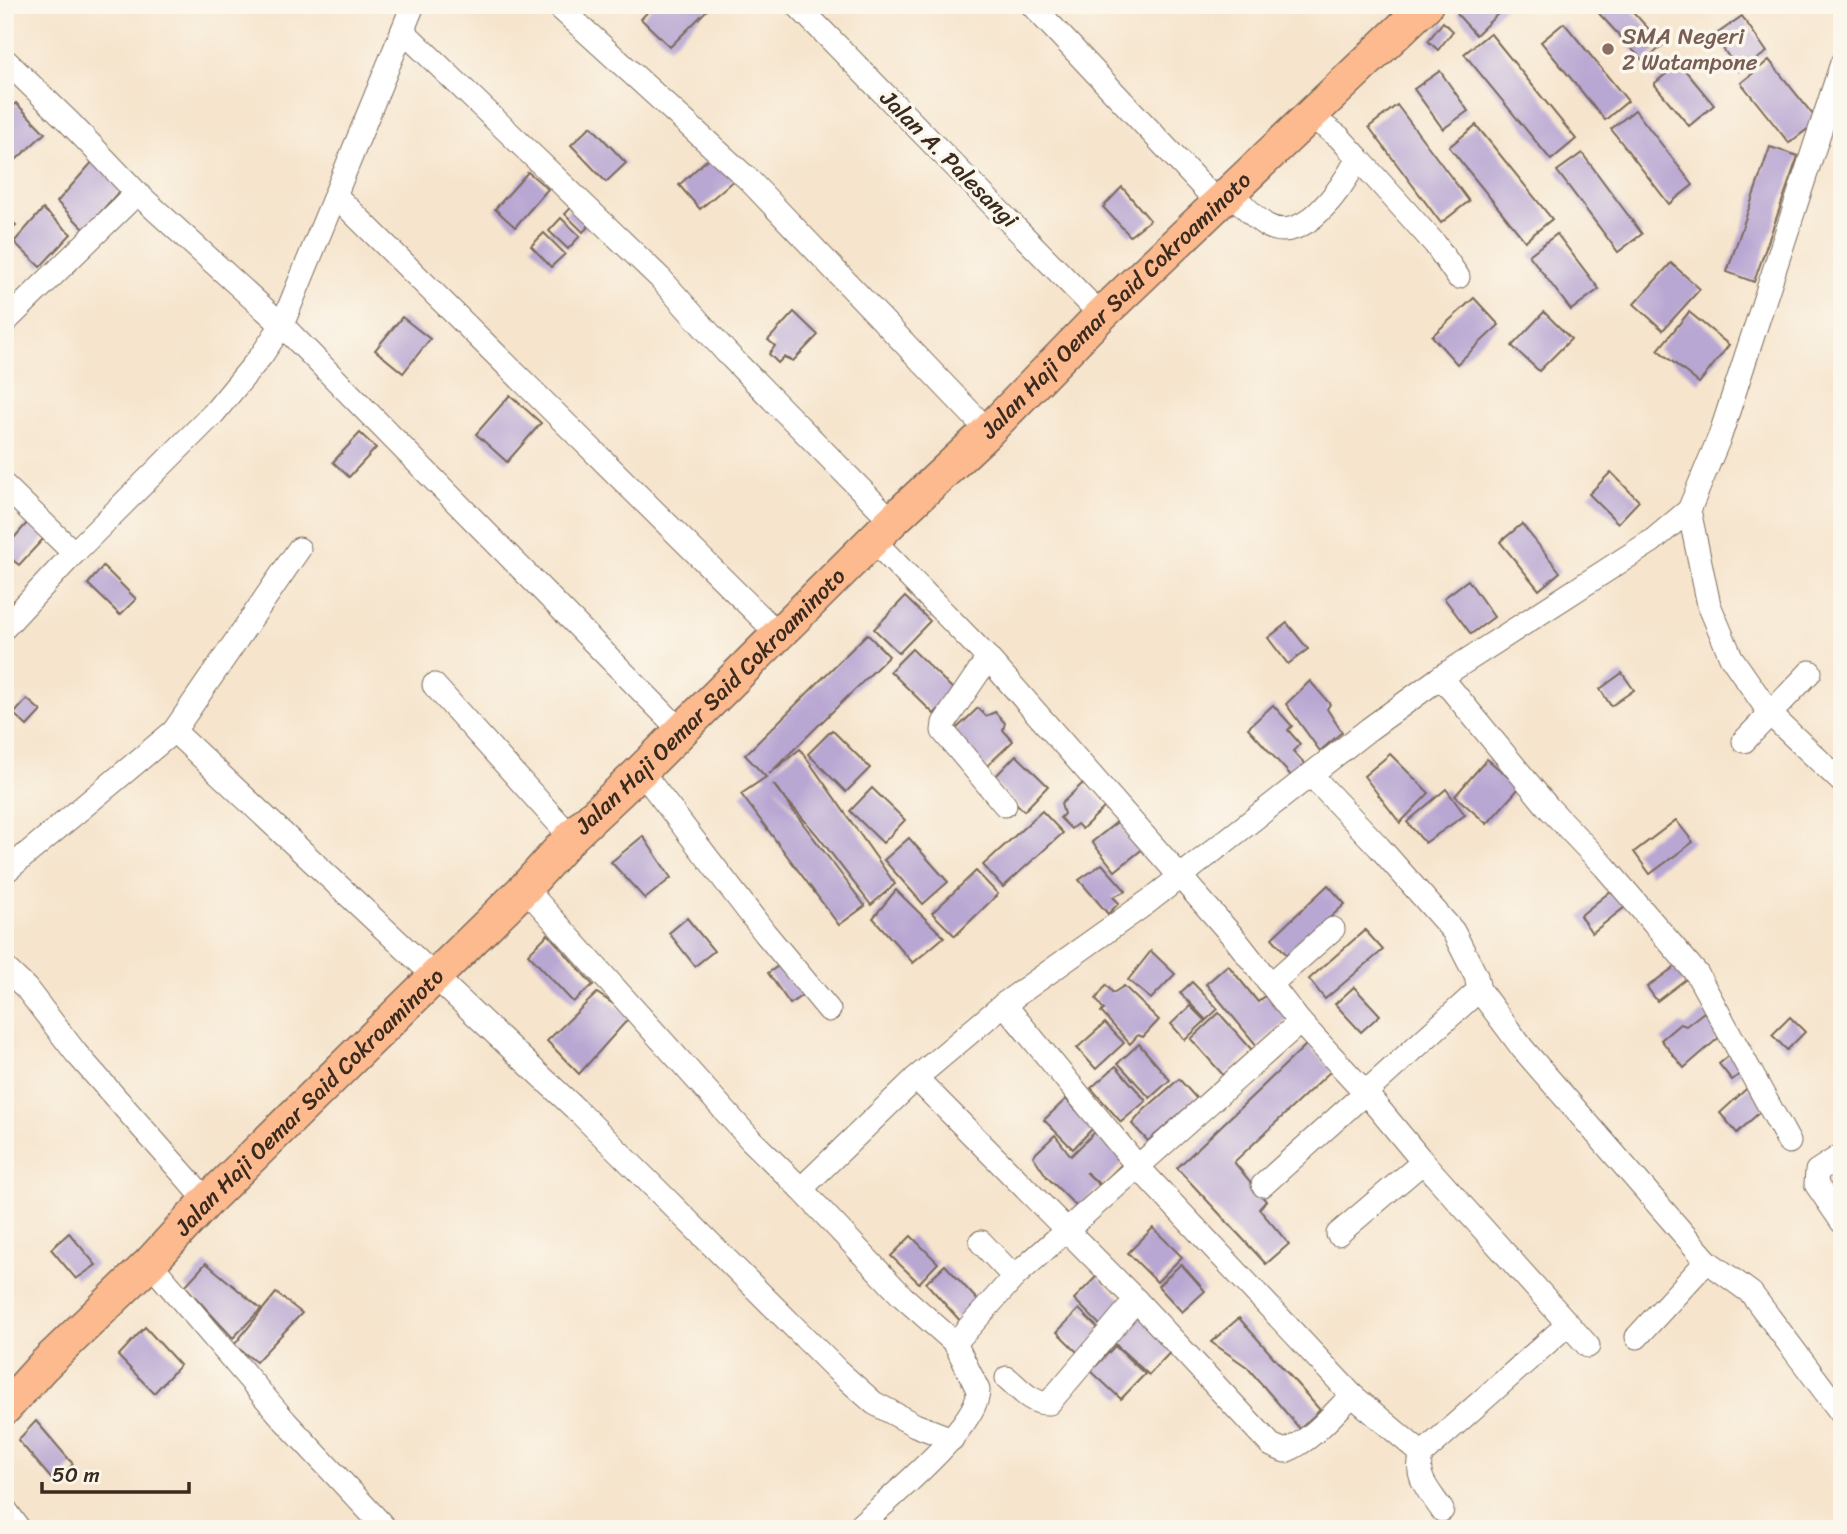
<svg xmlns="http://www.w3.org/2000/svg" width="1847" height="1534" font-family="Sriracha,sans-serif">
	<rect width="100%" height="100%" fill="#fbf7ec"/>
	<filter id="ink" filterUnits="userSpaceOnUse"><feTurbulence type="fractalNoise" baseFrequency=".0143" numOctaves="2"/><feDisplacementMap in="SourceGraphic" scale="14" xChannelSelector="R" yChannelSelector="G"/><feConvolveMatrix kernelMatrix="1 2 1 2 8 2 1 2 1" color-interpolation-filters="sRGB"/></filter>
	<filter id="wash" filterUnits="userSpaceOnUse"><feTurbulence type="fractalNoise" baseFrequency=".00686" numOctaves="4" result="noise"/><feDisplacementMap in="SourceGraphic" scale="28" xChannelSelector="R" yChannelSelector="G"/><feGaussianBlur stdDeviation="1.57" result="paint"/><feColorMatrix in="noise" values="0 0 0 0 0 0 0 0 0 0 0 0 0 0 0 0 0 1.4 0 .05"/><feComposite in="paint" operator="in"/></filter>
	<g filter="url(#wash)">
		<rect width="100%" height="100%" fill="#f6e4cc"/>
		<g id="blocks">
			<g fill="#b9a7d3">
				<path d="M654,5H702L707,10L670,47L641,19Z"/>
				<path d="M1466,5H1507L1476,35L1457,14Z"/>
				<path d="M1594,5H1627L1663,45L1644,62L1593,7Z"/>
				<path d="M1742,16L1767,52L1739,71L1714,36Z"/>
				<path d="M1443,22L1453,31L1438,50L1428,41Z"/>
				<path d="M1564,23L1628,101L1605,120L1541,42Z"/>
				<path d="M1490,33L1576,139L1551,160L1464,54Z"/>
				<path d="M1769,60L1818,121L1789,143L1741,83Z"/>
				<path d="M1679,63L1714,105L1689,126L1654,84Z"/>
				<path d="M1440,71L1468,111L1443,129L1414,89Z"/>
				<path d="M16,103L45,133L5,170V113Z"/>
				<path d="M1397,105L1469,201L1441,223L1369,127Z"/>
				<path d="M1635,110L1693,185L1669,204L1611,129Z"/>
				<path d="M1476,125L1552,219L1525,241L1449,147Z"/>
				<path d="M591,126L626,163L606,182L571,145Z"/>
				<path d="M1770,147L1798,156L1754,282L1727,272Z"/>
				<path d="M1582,153L1642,234L1618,252L1557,171Z"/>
				<path d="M712,155L734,180L700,209L679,185Z"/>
				<path d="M94,160L122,188L85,230L57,202Z"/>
				<path d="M528,172L548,189L515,227L495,209Z"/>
				<path d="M1122,187L1150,220L1130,236L1103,207Z"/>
				<path d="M578,200L596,218L583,232L565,214Z"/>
				<path d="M43,209L71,234L40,267L14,242Z"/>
				<path d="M5,215L16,225L5,239Z"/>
				<path d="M561,218L580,236L568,249L549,231Z"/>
				<path d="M544,233L565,254L551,267L531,246Z"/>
				<path d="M1557,234L1599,289L1571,310L1529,255Z"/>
				<path d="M1671,263L1700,289L1663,330L1634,304Z"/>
				<path d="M1474,298L1499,325L1457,364L1432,336Z"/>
				<path d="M794,312L818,335L793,361L784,357L778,363L769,354L775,346L768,340Z"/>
				<path d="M1544,312L1571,339L1539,371L1512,346Z"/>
				<path d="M1689,312L1729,345L1699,383L1658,350Z"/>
				<path d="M402,317L430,339L403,373L375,350Z"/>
				<path d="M510,395L541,423L507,462L476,434Z"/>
				<path d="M360,433L376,448L349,477L333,462Z"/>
				<path d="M1611,472L1639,501L1618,523L1589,494Z"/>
				<path d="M28,522L45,537L19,565L5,554V548Z"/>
				<path d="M1522,524L1560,572L1539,590L1500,542Z"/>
				<path d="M103,566L136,599L120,615L88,584Z"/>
				<path d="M1468,580L1494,617L1471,634L1444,598Z"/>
				<path d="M905,597L930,621L899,653L874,629Z"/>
				<path d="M1287,623L1308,649L1288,664L1268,638Z"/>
				<path d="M867,634L889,656L769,774L800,749L895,884L871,905L817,835L773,784L865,906L839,925L741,794L766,777L745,755Z"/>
				<path d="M912,649L956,692L934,714L890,671Z"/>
				<path d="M1622,673L1634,690L1611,706L1600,689Z"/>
				<path d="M1310,681L1330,704L1327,709L1342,732L1320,751L1286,704Z"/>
				<path d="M27,699L41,711L27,726L14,714Z"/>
				<path d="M1273,705L1292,726L1288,730L1300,744L1293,751L1308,767L1294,779L1248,728Z"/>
				<path d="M978,708L986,716L995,712L1005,723L1003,730L1013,741L985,768L952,733Z"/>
				<path d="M832,730L870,768L846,792L808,754Z"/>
				<path d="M1390,754L1429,793L1400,823L1364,776Z"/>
				<path d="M1016,755L1048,786L1024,811L992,780Z"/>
				<path d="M1487,759L1520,787L1487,824L1455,796Z"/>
				<path d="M1083,783L1106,806L1082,829L1077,824L1071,829L1060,818L1064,814L1061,804Z"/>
				<path d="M872,788L905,820L883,843L850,811Z"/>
				<path d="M1446,789L1465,815L1425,843L1407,822Z"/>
				<path d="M1042,811L1063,833L1003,887L983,865Z"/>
				<path d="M1121,819L1145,847L1115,871L1092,842Z"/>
				<path d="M1676,820L1693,842L1650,874L1634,852Z"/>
				<path d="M643,836L671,878L645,899L611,862Z"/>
				<path d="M909,838L948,882L923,904L884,860Z"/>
				<path d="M1102,864L1126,891L1113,897L1119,903L1108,914L1079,880Z"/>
				<path d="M976,871L998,894L955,936L932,913Z"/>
				<path d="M1328,885L1345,904L1288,956L1272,938Z"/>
				<path d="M1617,886L1630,903L1592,933L1580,916Z"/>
				<path d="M896,890L944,937L913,963L873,918Z"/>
				<path d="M687,918L714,951L695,966L669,933Z"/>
				<path d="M1365,930L1383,950L1325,999L1309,979Z"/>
				<path d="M548,934L593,985L573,1002L528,954Z"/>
				<path d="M1151,951L1175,974L1151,999L1128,980Z"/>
				<path d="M784,962L805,993L790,1004L768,973Z"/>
				<path d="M1680,963L1690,976L1657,1001L1647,987Z"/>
				<path d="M1228,965L1258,1002L1270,992L1291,1017L1257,1046L1206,984Z"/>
				<path d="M1192,982L1218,1009L1206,1020L1180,993Z"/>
				<path d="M1106,985L1113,993L1124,986L1159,1020L1143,1037L1138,1035L1130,1044L1101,1012L1104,1010L1096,999Z"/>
				<path d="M1354,987L1380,1015L1361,1032L1335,1004Z"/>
				<path d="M597,993L631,1016L579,1074L547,1041Z"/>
				<path d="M1190,1006L1205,1021L1185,1040L1171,1024Z"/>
				<path d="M1704,1012L1723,1034L1684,1068L1661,1040L1680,1024L1686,1026Z"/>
				<path d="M1219,1013L1252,1050L1224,1076L1191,1039Z"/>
				<path d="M1790,1017L1805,1032L1787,1050L1772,1035Z"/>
				<path d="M1105,1023L1124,1043L1096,1069L1077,1048Z"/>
				<path d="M1747,1041L1756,1061L1732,1080L1719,1064Z"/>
				<path d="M1139,1044L1170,1080L1150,1098L1118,1063Z"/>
				<path d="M1307,1044L1332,1070L1234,1162L1266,1201L1259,1209L1289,1244L1266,1264L1177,1168Z"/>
				<path d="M1116,1066L1146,1101L1121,1122L1091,1088Z"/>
				<path d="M1179,1079L1197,1099L1148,1141L1132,1124L1143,1111Z"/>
				<path d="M1756,1080L1774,1099L1737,1133L1720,1113Z"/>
				<path d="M1066,1099L1093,1128L1073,1149L1044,1120Z"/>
				<path d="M1096,1131L1125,1161L1101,1185L1086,1172L1100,1186L1078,1208L1047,1177L1033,1156L1055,1135L1071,1156Z"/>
				<path d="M1153,1228L1182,1257L1157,1282L1128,1253Z"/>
				<path d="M69,1233L96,1265L76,1279L51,1249Z"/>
				<path d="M911,1236L938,1263L919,1283L891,1256Z"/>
				<path d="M206,1263L261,1309L233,1338L185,1286Z"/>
				<path d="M1181,1264L1205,1291L1182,1312L1158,1286Z"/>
				<path d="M945,1265L983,1306L963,1324L926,1283Z"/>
				<path d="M1097,1276L1134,1312L1111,1336L1074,1299Z"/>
				<path d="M276,1293L302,1313L256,1362L234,1345Z"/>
				<path d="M1079,1309L1105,1335L1083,1358L1057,1332Z"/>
				<path d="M1139,1315L1174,1348L1149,1375L1113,1342Z"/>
				<path d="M1239,1318L1320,1410L1300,1429L1247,1367L1211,1342Z"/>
				<path d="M145,1327L180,1365L154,1393L118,1356Z"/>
				<path d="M1115,1346L1145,1374L1121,1399L1091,1371Z"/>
				<path d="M36,1421L73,1464L55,1483L18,1440Z"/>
			</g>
		</g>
	</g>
	<g filter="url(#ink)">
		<use href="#blocks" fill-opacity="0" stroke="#7c6b5b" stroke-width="2"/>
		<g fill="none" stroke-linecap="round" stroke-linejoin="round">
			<defs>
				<g id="minor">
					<path d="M557,5L749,180L988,431"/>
					<path d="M797,5L1101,315"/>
					<path d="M1032,5L1218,203"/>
					<path d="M403,31L660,278L726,352L892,521"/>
					<path d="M5,60L69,122L137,193L282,325L681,731"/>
					<path d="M1358,158L1435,244L1458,277"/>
					<path d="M1230,192C1241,202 1253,217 1266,225C1304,248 1344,184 1358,158L1339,137L1310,116"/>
					<path d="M335,195L779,635"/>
					<path d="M5,322L137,193"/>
					<path d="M5,486L74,553"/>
					<path d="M1689,510L1709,605L1731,657L1771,715L1842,782"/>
					<path d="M873,540L988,658L1236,940L1300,1022L1365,1092L1423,1162L1588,1346"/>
					<path d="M5,627L74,553L213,414L261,356L282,325L413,5"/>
					<path d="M988,658L944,723L943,731L1005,805"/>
					<path d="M1441,677L1547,806L1605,867L1697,974L1789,1142"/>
					<path d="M434,685L571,837"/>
					<path d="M174,731L581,1114L837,1370L874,1403L915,1425L952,1439"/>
					<path d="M1744,741L1810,672"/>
					<path d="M641,771L765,933L829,1010"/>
					<path d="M1311,775L1379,847L1453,931L1476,976L1479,990L1523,1049L1707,1261L1751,1293L1842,1414"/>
					<path d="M5,872L174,731L299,549"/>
					<path d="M525,888L751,1140L801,1189L902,1296L955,1343L978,1390C980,1425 884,1503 856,1529"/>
					<path d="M5,968L26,988L76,1053L207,1201"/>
					<path d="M1271,984L1333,929"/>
					<path d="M1004,1004L1139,1168L1352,1395L1422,1454C1413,1476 1430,1492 1442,1510"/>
					<path d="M916,1078L1136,1300L1271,1445L1285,1451C1311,1441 1332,1415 1352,1395"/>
					<path d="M1842,1155L1817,1171L1816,1184L1842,1222"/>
					<path d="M1263,1185L1479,990"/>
					<path d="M801,1189L916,1078L1004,1004L1149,901L1369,729L1441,677L1652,541L1689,510L1720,436L1842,63"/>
					<path d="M1338,1234L1423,1162"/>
					<path d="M981,1242L1014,1277"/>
					<path d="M150,1263L286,1422L386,1529"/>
					<path d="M1637,1337L1707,1261"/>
					<path d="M955,1343L1014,1277L1300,1022"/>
					<path d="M1007,1378C1020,1389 1031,1404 1049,1403L1136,1300"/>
					<path d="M1422,1454L1568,1324"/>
					<path d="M5,1509L19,1529"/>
				</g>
				<g id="highway">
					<path id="s1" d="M5,1408L43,1366L150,1263L207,1201L525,888L571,837L641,771L892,521L988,431L1101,315L1426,5"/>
				</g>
			</defs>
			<use href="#minor" stroke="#7c6b5b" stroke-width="25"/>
			<use href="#highway" stroke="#7c6b5b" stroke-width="36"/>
			<use href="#minor" stroke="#fff" stroke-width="23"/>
			<use href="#highway" stroke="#fcba8e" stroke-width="33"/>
		</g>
	</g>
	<circle fill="#8d6e63" stroke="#fbf7ec" stroke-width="2.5" cx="1608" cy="49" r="7"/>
	<g text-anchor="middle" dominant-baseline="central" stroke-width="7" stroke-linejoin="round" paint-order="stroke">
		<g font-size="23" fill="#785e54" stroke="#fbf7ec" text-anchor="start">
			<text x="1622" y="36">SMA Negeri<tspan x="1622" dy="26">2 Watampone</tspan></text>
		</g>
		<g font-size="23" fill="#3b2a1e" stroke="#fbf7ec">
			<text transform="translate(949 159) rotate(45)">Jalan A. Palesangi</text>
			<text stroke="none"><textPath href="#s1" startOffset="1566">Jalan Haji Oemar Said Cokroaminoto</textPath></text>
			<text stroke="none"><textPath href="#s1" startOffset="999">Jalan Haji Oemar Said Cokroaminoto</textPath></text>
			<text stroke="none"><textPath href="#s1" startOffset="432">Jalan Haji Oemar Said Cokroaminoto</textPath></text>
		</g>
	</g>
	<rect width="1847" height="1534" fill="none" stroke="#fbf7ec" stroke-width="28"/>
	<path d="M42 1482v10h147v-10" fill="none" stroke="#3b2a1e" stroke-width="3.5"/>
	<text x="52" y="1482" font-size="21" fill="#3b2a1e" stroke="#fbf7ec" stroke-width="5" paint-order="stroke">50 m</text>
</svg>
